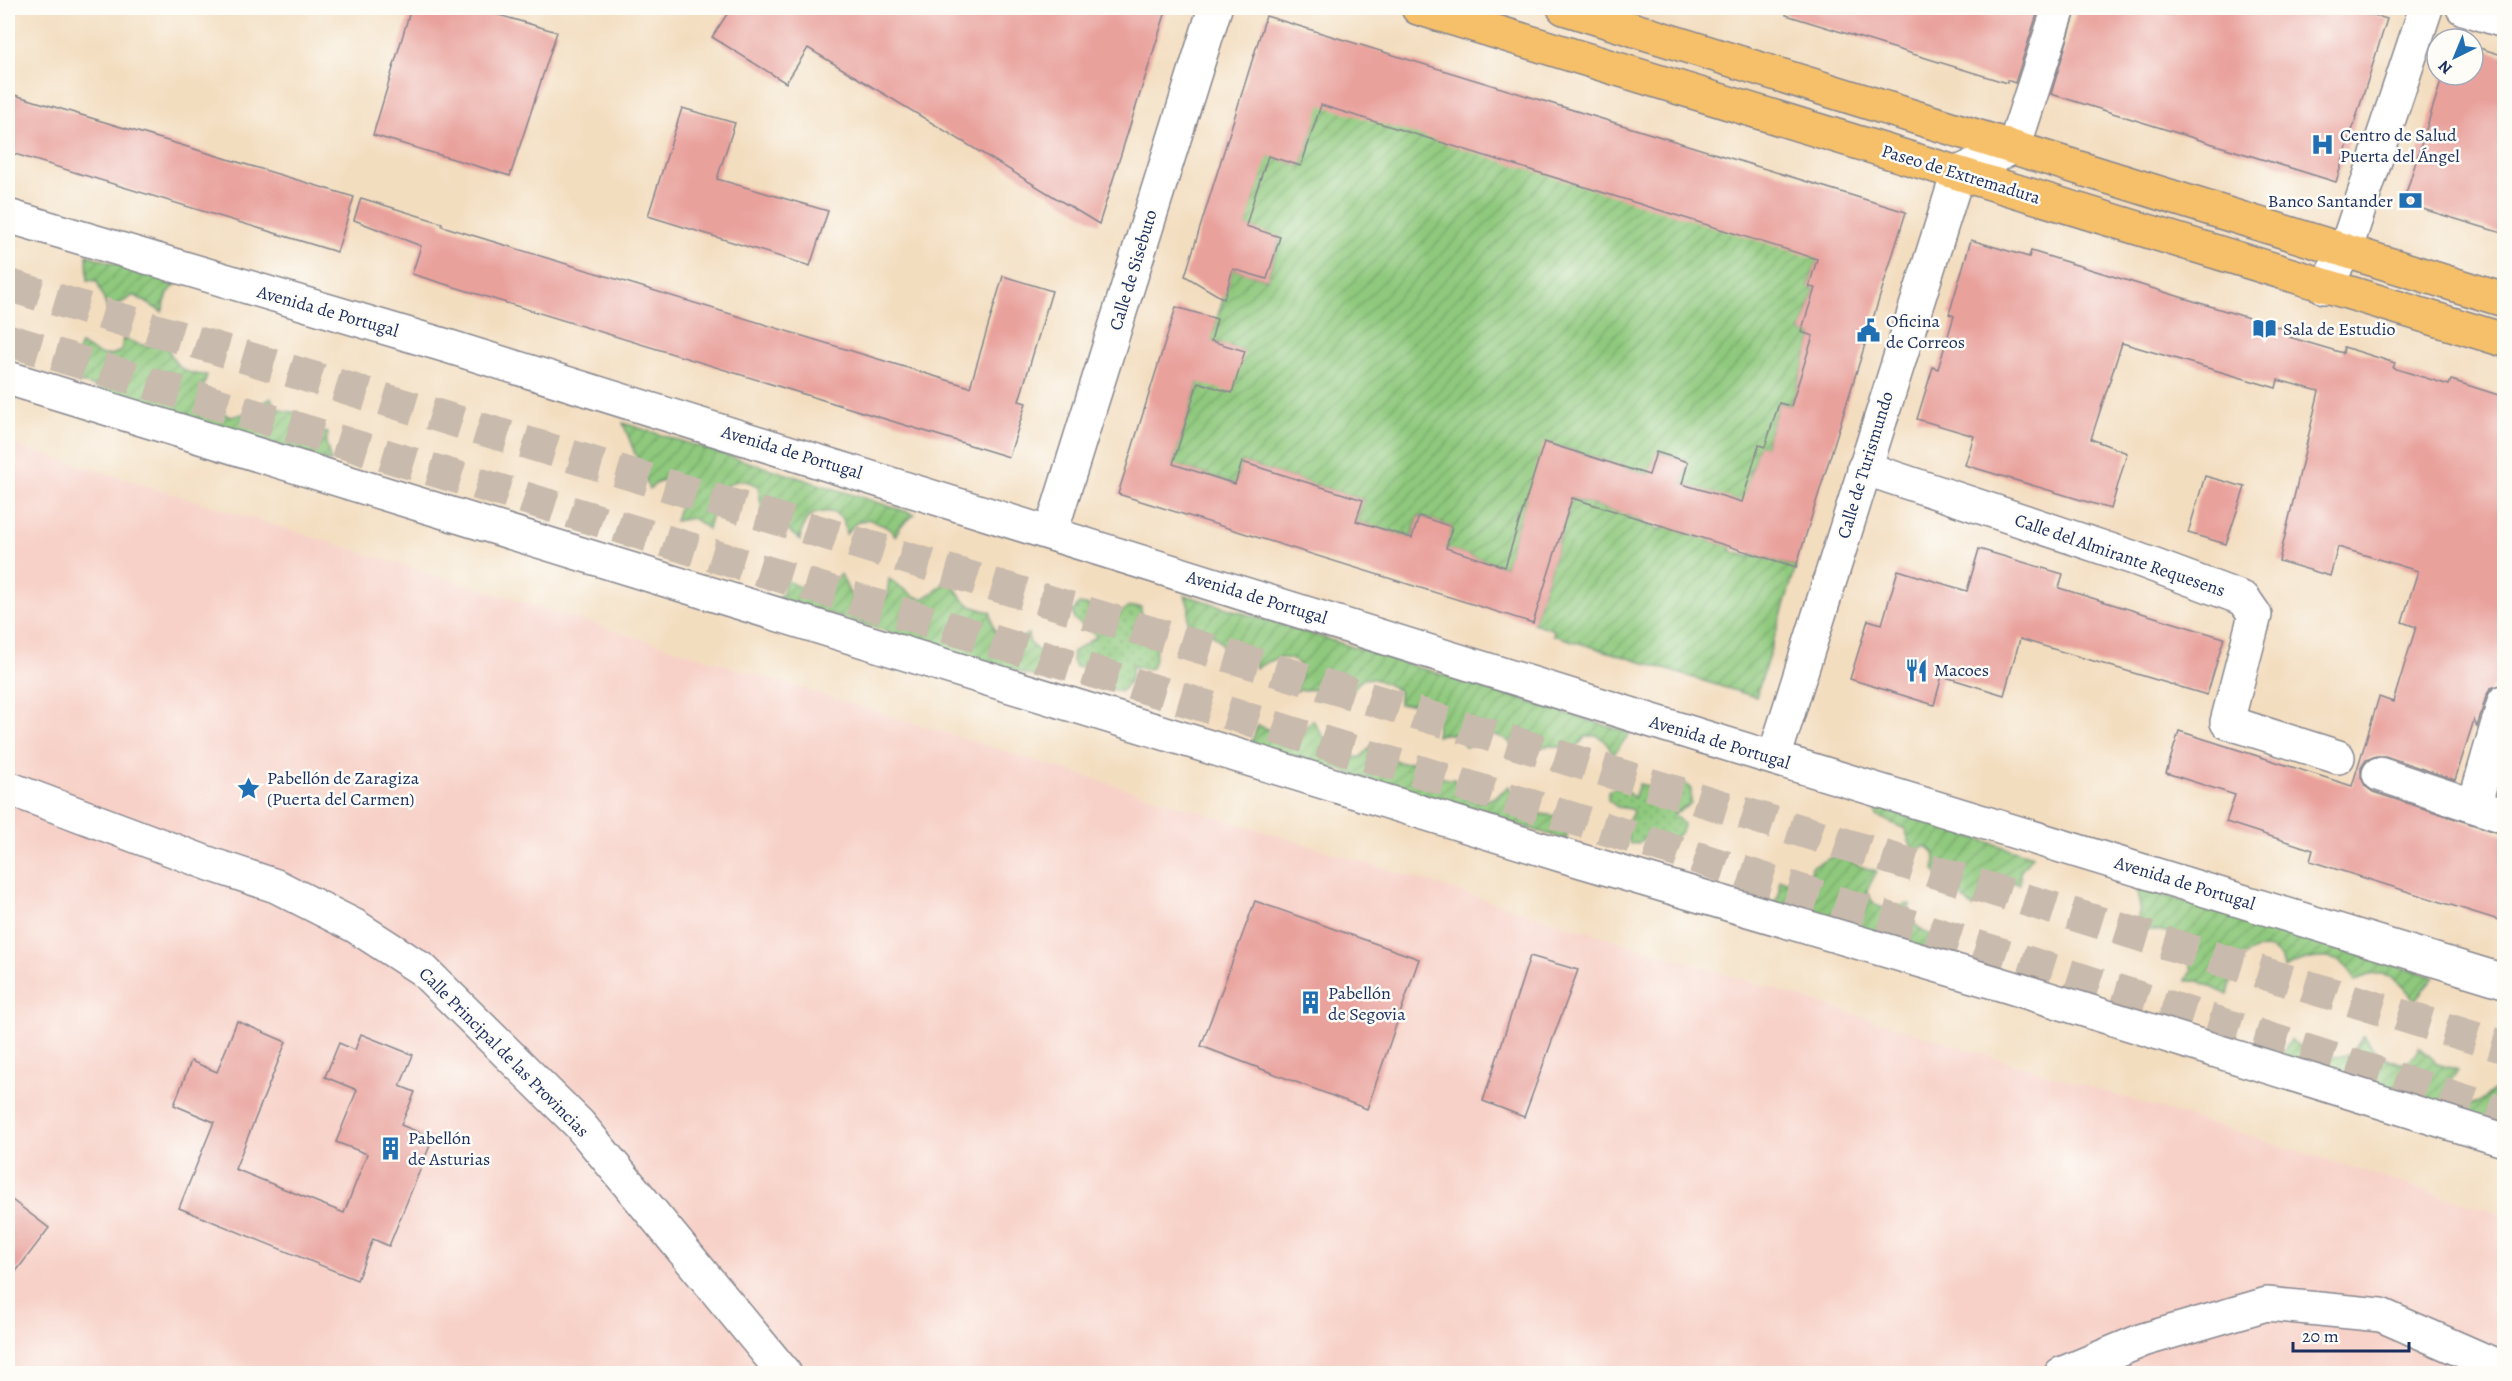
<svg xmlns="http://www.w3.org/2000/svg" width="2512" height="1381" font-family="Alegreya,serif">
	<defs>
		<pattern id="grass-dots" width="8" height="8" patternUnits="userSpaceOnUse" patternTransform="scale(1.5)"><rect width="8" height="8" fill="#8fc97d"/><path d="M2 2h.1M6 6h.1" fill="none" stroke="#74a46a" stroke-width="1.8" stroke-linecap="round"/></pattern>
		<pattern id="garden-furrows" width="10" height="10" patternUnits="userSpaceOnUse" patternTransform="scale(1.5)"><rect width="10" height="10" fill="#8fc97d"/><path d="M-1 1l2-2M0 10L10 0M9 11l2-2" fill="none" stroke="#74a46a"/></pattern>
	</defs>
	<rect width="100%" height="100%" fill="#fdfcf7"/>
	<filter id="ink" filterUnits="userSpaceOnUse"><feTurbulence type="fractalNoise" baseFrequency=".0167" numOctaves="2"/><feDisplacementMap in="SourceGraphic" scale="12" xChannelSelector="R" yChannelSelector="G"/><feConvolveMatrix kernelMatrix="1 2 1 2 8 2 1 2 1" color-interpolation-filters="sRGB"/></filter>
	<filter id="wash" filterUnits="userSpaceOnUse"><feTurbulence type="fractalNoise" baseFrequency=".008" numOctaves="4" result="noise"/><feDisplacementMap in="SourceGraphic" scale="24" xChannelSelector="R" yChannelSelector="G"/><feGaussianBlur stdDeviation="1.35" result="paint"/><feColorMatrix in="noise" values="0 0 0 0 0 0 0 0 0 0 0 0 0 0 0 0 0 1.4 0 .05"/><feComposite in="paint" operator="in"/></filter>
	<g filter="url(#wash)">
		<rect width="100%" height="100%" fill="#f3ddbf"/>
		<path fill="#f7d1c8" d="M8,443L2504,1215V1373H8Z"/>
		<g fill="url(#grass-dots)" stroke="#557c6e" stroke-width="1.5">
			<path d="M1079,604C1097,606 1103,612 1113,625C1120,611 1125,605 1141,607V618L1134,627C1156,632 1160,648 1152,668L1144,669L1132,666C1133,677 1129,685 1120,692L1111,689L1103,680L1104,660L1084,667H1076L1072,660L1073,652L1097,636L1074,619L1073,611Z"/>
			<path d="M1670,780L1684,783L1691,788V804L1673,814L1683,824C1682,833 1678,836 1669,840L1662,835V842L1657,846H1653L1647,837L1638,843L1630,844C1624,832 1625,824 1633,813L1631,809L1617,807L1608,800V792L1616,786L1624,789L1634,798L1639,784L1648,786L1655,795L1659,786Z"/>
		</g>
		<g fill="url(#garden-furrows)" stroke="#557c6e" stroke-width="1.5">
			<path d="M1288,87L1820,251L1809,286L1815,288L1801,332L1813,336L1791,406L1779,403L1765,447L1759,446L1748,480L1759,508L1682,484L1688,461L1657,452L1649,475L1545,442L1505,567L1445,548L1452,527L1419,516L1411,538L1356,521L1363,500L1242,462L1235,484L1173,464L1198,382L1245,351L1210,340L1233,269L1267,279L1280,238L1245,226L1267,155L1301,166L1314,125Z"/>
			<path d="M87,255L177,283L168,293L162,312L134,295L108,311L97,281L88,280Z"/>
			<path d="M123,338C139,345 149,350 165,340C173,364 181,375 207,375L203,389L214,409L231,417L250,412L271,398C276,411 286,412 298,412V421L307,430L328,433L326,443L331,462L60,376L72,366L81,344C96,353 104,360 121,351Z"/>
			<path d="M623,423L915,514L900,527L895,536L889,528L868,519L856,523L846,534C845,527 845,521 839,516C830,509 811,511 805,522C802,527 802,535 800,540L785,528L759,527L762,511L758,486C724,467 714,503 708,529L693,518L675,521L680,504L676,483C664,479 658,481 649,489Z"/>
			<path d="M1572,498L1643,520L1642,523L1662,530L1663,526L1732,547L1731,551L1750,557L1752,554L1796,567L1756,697L1553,635L1554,630L1533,623Z"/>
			<path d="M841,574L849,592L858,602L875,603L887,595L889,579L914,596L923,599L937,590L949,578C962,600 965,607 991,612C992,636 1005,648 1028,634C1029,645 1033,648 1043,653L1051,650L1049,660L1051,682L778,598L783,593L785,579C803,593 826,590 841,574Z"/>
			<path d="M1185,595L1630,733L1613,755L1606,742L1597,735L1585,737L1571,754C1555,739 1538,748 1519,754C1502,728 1489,734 1465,747C1459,733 1449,731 1436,736C1439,720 1435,715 1423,704H1399V691C1369,673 1357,671 1347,707C1332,693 1317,686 1295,691L1301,678L1299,664C1286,652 1270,660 1256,668L1251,654L1246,647L1236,649L1228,657C1222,637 1207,629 1188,623L1189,608Z"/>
			<path d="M1313,720C1326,743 1333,752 1360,758L1373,744C1396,751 1392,775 1424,756C1432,769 1438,781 1455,779C1458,797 1474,806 1492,798C1498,796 1504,790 1509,786C1522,808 1541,821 1568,813L1567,840L1251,743L1258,725C1268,731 1291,737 1302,730C1306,728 1309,723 1313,720Z"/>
			<path d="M1874,806L2032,856L2020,871V884C1999,878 1985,890 1973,908C1961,894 1943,886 1934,870L1936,859L1933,851L1925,846L1913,852L1905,829L1877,816Z"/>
			<path d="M1839,848C1848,863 1860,867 1877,871L1867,890C1874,914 1890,909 1910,904L1908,914C1920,933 1927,938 1949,932L1947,938L1951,957L1772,904L1779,896V880C1793,883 1800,880 1811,872L1812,866L1835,856Z"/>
			<path d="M2136,887L2434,977L2415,1001C2398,977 2384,965 2355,981C2343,948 2308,956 2284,969C2282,942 2251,943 2239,963C2233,971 2230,985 2228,995L2199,981H2186L2192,970C2189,963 2188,953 2184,946C2174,929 2152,928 2135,931L2140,907Z"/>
			<path d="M2364,1036C2375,1054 2386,1064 2408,1062L2418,1051L2419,1047L2437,1064L2458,1070L2451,1080L2454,1095L2463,1103H2478L2504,1083V1127L2279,1058L2291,1040C2304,1052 2336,1064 2352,1051C2356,1047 2360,1041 2364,1036Z"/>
		</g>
		<g id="blocks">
			<g fill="#e9a19c">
				<path d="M411,8H475L557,32L510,176L373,135Z"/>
				<path d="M731,8H1167L1099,224L808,48L786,83L712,37Z"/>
				<path d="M1787,8H2039L2015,83L2007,80V83L1786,15Z"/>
				<path d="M2077,8H2352L2387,19L2336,182L2051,94Z"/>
				<path d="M1266,16L1906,212L1796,567L1572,498L1533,623L1118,494L1176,307L1217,319L1211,341L1245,351L1232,393L1198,382L1173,464L1235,484L1242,462L1363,500L1356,521L1412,538L1419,516L1452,527L1446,548L1505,567L1544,442L1649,475L1656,452L1688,462L1682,484L1742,502L1759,445L1765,447L1779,403L1791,406L1813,336L1801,332L1815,288L1809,287L1817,259L1321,105L1301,166L1268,156L1254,198L1246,226L1280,237L1267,279L1233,269L1224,299L1185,276Z"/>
				<path d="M2473,46L2505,56V234L2403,203L2443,75H2473Z"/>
				<path d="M8,93L354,197L337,252L8,152Z"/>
				<path d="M682,108L735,123L717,179L828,211L810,266L648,216Z"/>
				<path d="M361,198L442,223V226L970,387L1003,276L1052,291L1019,401L1026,403L1009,457L412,274L421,246L354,220Z"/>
				<path d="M1971,240L2029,257L2031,251L2291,331L2289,337L2343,353L2344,347L2395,363L2393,368L2449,385L2451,380L2505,397V684L2491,688L2486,696L2477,727L2474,720L2455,780L2385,756H2376L2366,760L2361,768V777L2365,786L2373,792L2505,835V922L2310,861L2313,850L2226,822L2235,795L2166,773L2179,731L2352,786L2379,697L2393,702L2416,627L2402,622L2418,571L2338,547L2330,576L2279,561L2319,391L2278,380L2276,388L2122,343L2091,439L2127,453L2111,509L1965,465L1974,436L1917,419L1933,367L1938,369L1954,316L1949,314Z"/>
				<path d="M2205,476L2245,487L2226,544L2188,533Z"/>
				<path d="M1979,549L2063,574L2059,588L2224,638L2207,695L2020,639L2004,695L1942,676L1934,705L1850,679L1868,620L1882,624L1898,570L1967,591Z"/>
				<path d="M1255,901L1419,959L1367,1109L1201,1046Z"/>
				<path d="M1530,956L1578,970L1524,1117L1483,1101Z"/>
				<path d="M237,1021L286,1042L235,1169L344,1213L367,1154L336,1142L357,1090L325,1077L339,1043L355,1050L361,1034L413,1055L400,1086L415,1092L401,1125L433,1138L389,1246L373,1239L357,1280L179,1208L214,1122L174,1105L191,1061L217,1072Z"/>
				<path d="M8,1197L49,1228L8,1282Z"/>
			</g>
		</g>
	</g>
	<g filter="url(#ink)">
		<use href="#blocks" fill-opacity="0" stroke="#87868e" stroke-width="1.5"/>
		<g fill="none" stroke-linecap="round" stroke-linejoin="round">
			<g stroke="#c8baac" stroke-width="33" stroke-dasharray="33 16" stroke-linecap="butt">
				<path d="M8,285L1584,764L2504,1047"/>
				<path d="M8,340L1565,816L2504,1113"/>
			</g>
			<defs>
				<g id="minor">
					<path d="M2463,8L2504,21"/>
					<path d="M8,216L447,346L1704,737L2504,981"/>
					<path d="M2325,287L2345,251L2426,8"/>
					<path d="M8,378L1561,855L2007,986L2504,1140"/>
					<path d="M1864,468L2134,558L2244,599L2255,615L2227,722L2338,757"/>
					<path d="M1051,532L1215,8"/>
					<path d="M1774,758L1958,173L2014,147L2059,8"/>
					<path d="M2379,774L2504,816"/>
					<path d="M8,788L210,864L276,886L355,926L423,970L579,1124L785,1374"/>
					<path d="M2474,806L2504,702"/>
					<path d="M2061,1374L2143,1340L2267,1304L2381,1315L2504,1369"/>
				</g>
				<g id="primary">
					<path d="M1418,8L2504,340"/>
					<path d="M1564,8L2504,300"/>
				</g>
			</defs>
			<use href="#minor" stroke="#87868e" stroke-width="36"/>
			<use href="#primary" stroke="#87868e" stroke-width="36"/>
			<use href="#minor" stroke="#fff" stroke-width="33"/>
			<use href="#primary" stroke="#f6c06b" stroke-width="33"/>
		</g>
	</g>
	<defs>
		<symbol id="hospital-bare" viewBox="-9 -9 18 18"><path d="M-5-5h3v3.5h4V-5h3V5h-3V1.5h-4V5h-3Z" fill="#1f6fb2" stroke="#fdfcf7" stroke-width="2.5" paint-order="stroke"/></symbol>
		<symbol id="bank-bare" viewBox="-9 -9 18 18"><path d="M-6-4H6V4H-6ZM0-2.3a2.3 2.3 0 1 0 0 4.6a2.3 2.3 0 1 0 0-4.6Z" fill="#1f6fb2" stroke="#fdfcf7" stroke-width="2.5" paint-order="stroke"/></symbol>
		<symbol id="library-bare" viewBox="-9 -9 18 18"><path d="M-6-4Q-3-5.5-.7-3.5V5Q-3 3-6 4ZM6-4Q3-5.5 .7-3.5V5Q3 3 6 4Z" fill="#1f6fb2" stroke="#fdfcf7" stroke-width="2.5" paint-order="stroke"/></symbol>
		<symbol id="civic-bare" viewBox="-9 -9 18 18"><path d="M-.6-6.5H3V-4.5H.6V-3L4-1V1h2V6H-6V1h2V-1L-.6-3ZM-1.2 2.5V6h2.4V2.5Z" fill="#1f6fb2" stroke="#fdfcf7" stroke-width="2.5" paint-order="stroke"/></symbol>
		<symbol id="restaurant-bare" viewBox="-9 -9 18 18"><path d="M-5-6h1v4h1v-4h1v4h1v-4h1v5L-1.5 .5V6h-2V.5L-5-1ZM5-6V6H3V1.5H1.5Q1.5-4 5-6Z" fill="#1f6fb2" stroke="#fdfcf7" stroke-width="2.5" paint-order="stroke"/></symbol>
		<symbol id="sight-bare" viewBox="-9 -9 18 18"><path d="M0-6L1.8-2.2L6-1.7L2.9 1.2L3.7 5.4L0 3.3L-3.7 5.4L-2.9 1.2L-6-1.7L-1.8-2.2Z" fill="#1f6fb2" stroke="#fdfcf7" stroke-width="2.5" paint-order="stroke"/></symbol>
		<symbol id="building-bare" viewBox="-9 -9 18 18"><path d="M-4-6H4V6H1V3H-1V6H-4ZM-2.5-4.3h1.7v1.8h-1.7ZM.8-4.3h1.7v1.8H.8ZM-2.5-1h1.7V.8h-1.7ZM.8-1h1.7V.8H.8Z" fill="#1f6fb2" stroke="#fdfcf7" stroke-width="2.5" paint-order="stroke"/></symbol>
	</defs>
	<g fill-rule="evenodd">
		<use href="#hospital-bare" x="2306" y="128" width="33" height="33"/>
		<use href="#bank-bare" x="2394" y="184" width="33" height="33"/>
		<use href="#library-bare" x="2248" y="312" width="33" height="33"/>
		<use href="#civic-bare" x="1852" y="314" width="33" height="33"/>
		<use href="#restaurant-bare" x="1900" y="654" width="33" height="33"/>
		<use href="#sight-bare" x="232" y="772" width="33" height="33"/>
		<use href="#building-bare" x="1294" y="986" width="33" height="33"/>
		<use href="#building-bare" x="374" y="1132" width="33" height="33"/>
	</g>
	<g text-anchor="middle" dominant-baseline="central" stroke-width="5" stroke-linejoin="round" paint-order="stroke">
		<g font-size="18" fill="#1b2f5e" stroke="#fdfcf7" text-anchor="start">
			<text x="2340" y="135">Centro de Salud<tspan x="2340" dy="21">Puerta del Ángel</tspan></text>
			<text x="2393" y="201" text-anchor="end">Banco Santander</text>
			<text x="1886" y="321">Oficina<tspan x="1886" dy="21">de Correos</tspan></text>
			<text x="2283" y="329">Sala de Estudio</text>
			<text x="1934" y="670">Macoes</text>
			<text x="267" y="778">Pabellón de Zaragiza<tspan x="267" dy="21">(Puerta del Carmen)</tspan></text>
			<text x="1328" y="993">Pabellón<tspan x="1328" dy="21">de Segovia</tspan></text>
			<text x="408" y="1138">Pabellón<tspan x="408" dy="21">de Asturias</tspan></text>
		</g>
		<g font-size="18" fill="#1b2f5e" stroke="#fdfcf7">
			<text transform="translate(1961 174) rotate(17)">Paseo de Extremadura</text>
			<text transform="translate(1133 270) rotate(-73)">Calle de Sisebuto</text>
			<text transform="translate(328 311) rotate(16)">Avenida de Portugal</text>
			<text transform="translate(792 452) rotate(17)">Avenida de Portugal</text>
			<text transform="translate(1865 465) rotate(-73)">Calle de Turismundo</text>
			<text transform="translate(2120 555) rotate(19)">Calle del Almirante Requesens</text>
			<text transform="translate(1257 597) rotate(17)">Avenida de Portugal</text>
			<text transform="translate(1720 742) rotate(17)">Avenida de Portugal</text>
			<text transform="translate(2185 883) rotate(17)">Avenida de Portugal</text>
			<text transform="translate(504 1052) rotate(45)">Calle Principal de las Provincias</text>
		</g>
	</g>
	<rect width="2512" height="1381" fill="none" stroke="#fdfcf7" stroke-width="30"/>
	<g transform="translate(2455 57) rotate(223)"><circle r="28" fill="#fdfcf7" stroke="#a3aaba" stroke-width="1.5"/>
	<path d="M0-4.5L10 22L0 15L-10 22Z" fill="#1f6fb2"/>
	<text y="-9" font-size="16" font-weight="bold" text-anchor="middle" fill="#1b2f5e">N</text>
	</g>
	<path d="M2293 1342v9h116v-9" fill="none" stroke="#1b2f5e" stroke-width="3"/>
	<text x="2302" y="1342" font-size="18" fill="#1b2f5e" stroke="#fdfcf7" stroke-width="4.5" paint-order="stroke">20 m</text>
</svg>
